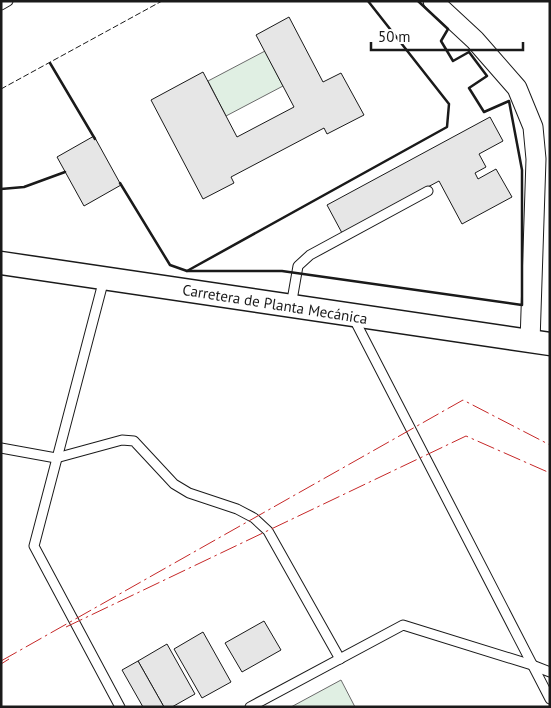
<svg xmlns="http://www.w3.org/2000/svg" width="551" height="708" font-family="'PT Sans',sans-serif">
	<rect width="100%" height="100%" fill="#fff"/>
	<g fill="#e0efe3" stroke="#6a6a6a">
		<path d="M265,51L283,86L226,116L208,81Z"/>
		<path d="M341,680L355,707H291Z"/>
	</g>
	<g fill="#e6e6e6" stroke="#1a1a1a">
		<path d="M289,17L323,82L341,73L364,115L327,134L324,128L231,177L234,183L203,199L151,100L203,72L237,137L294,107L256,35Z"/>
		<path d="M490,117L503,141L479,154L486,167L475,173L478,179L496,169L512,197L462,224L439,181L342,233L327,205Z"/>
		<path d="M94,136L121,185L84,206L57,157Z"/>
		<path d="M264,621L281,650L242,672L225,643Z"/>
		<path d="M203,632L231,682L202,698L174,649Z"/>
		<path d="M167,644L195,694L172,707H164L138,661Z"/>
		<path d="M138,661L164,707H143L122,670Z"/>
	</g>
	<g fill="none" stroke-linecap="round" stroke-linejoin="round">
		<defs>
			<g id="service">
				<path d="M1,5L8,1"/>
				<path d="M104,279L34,546L120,707"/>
				<path d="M291,306L298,266L310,255L428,191"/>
				<path d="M353,317L550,699"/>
				<path d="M1,448L56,458L122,440L134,441L174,484L189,493L237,509L254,518L268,531L340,659"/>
				<path d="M250,707L403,625L532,665L550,672"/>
			</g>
			<path id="minor" d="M433,1L475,40L517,88L533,127L536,159L530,342"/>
			<path id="tertiary" d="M1,263L550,344"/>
		</defs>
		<use href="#service" stroke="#1a1a1a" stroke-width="11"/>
		<use href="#minor" stroke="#1a1a1a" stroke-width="21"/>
		<use href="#tertiary" stroke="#1a1a1a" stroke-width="25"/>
		<use href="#service" stroke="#fff" stroke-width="9"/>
		<use href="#minor" stroke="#fff" stroke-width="19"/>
		<use href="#tertiary" stroke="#fff" stroke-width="22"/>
		<path stroke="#1a1a1a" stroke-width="1" stroke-dasharray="6 2.5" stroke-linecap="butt" d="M1,89L162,1"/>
		<g stroke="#1a1a1a" stroke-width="2.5">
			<path d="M50,63L95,139"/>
			<path d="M120,183L170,265L187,271L447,127L449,104L368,1"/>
			<path d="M1,189L24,187L65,172"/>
			<path d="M187,271H282L522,305V170L509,101L484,112L469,88L487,76L469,52L453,61L441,41L448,29L418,1"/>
		</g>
		<g stroke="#c62828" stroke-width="1" stroke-dasharray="18 4 2.5 4" stroke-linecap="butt">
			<path d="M66,627L466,436L550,473"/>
			<path d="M1,661L463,400L550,445"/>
			<path d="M1,664L9,659"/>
		</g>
	</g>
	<g text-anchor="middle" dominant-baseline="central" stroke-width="4" stroke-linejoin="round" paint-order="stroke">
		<g font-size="15" fill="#1a1a1a" stroke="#fff">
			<text transform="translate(275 304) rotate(9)">Carretera de Planta Mecánica</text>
		</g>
	</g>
	<rect width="551" height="708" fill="none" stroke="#1a1a1a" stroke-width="5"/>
	<path d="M371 42v8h152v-8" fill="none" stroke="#1a1a1a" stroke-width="2.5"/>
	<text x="378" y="42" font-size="15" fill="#1a1a1a" stroke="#ffffff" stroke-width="4" paint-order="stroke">50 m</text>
</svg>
